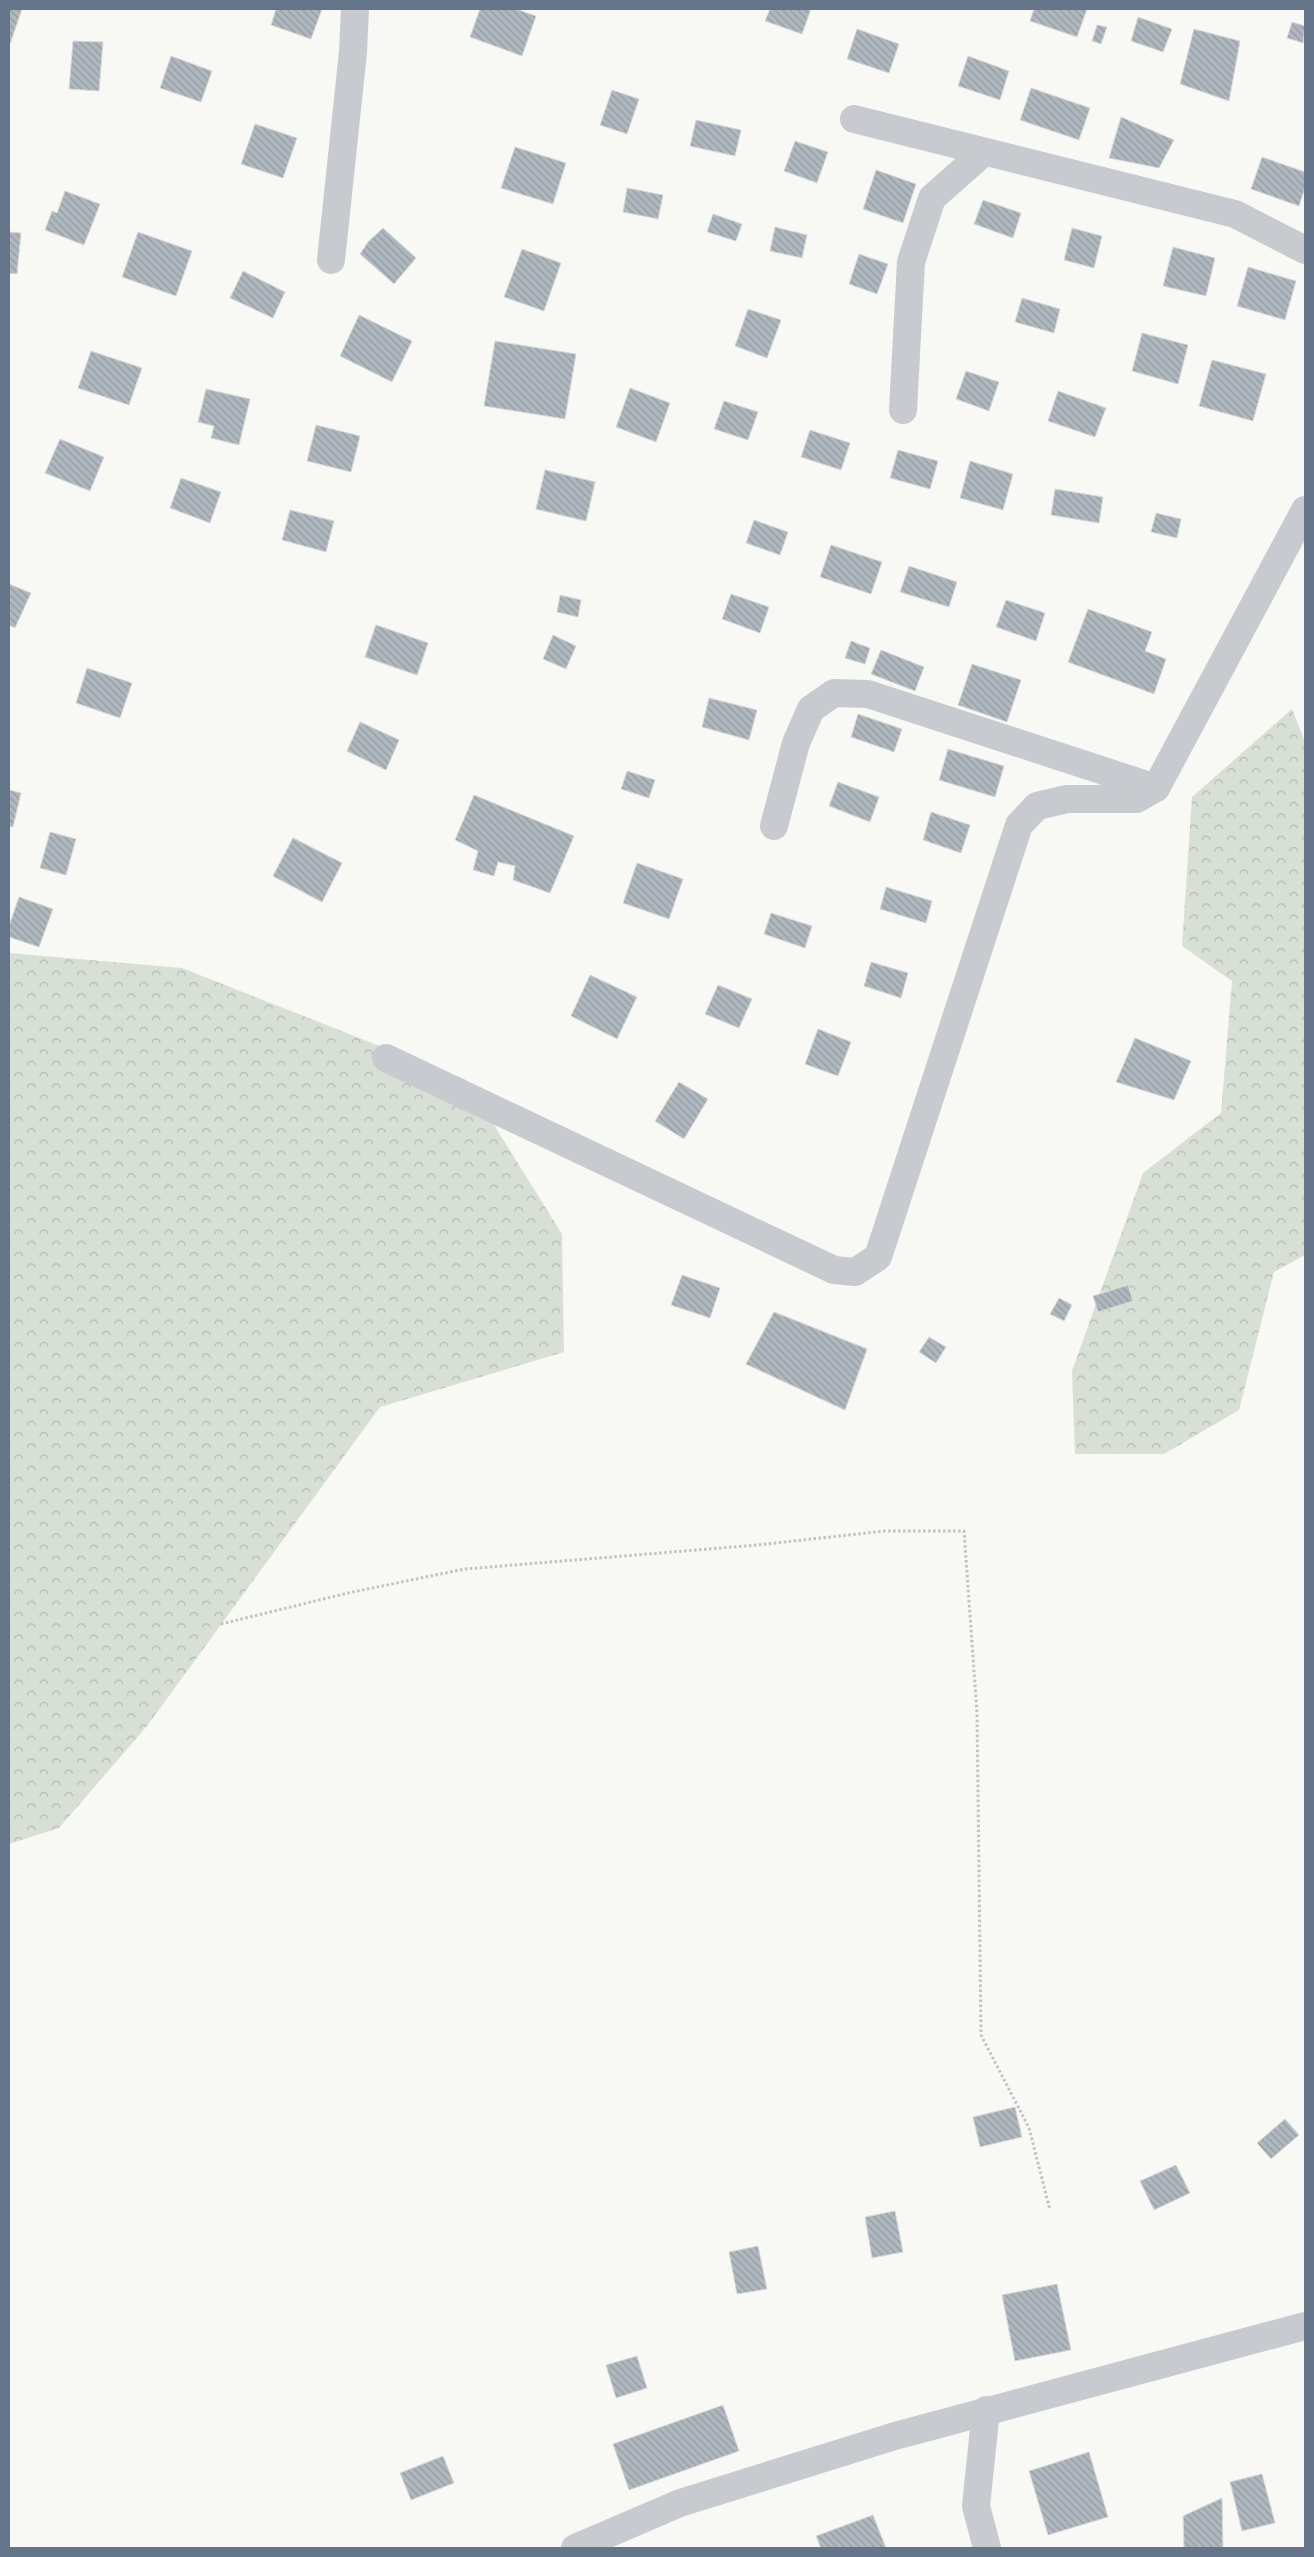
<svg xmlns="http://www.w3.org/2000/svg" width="1314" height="2557" font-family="'Space Grotesk',sans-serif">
	<defs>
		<pattern id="forest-crowns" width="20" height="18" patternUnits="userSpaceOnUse" patternTransform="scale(1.25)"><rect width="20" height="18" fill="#d8e0d5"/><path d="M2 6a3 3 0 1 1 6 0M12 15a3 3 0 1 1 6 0" fill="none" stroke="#b3bab3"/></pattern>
		<pattern id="building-back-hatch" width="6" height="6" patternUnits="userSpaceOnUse" patternTransform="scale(1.25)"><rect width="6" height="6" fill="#b0b8bf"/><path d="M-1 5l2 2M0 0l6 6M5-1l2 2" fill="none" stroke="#939aa1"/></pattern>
	</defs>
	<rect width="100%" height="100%" fill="#f8f8f5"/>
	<g fill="url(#forest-crowns)">
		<path d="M1292,709L1305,742V1255L1274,1272L1239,1410L1164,1454H1075L1072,1371L1143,1173L1221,1113L1232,981L1182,946L1192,797Z"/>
		<path d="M9,953L182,968L466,1080L562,1234L564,1352L380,1407L147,1726L59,1828L9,1844Z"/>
	</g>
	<g fill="url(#building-back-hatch)" stroke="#d9dad7">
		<path d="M9,9H22L10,44H9Z"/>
		<path d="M276,9H322L311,39L271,25Z"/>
		<path d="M480,9H516L536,16L522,56L470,37Z"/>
		<path d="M770,9H811L802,34L765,21Z"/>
		<path d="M1034,9H1087L1077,37L1030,21Z"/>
		<path d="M1138,17L1172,29L1163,52L1131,41Z"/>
		<path d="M1292,22L1305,26L1303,43L1287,38Z"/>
		<path d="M1097,25L1107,27L1101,44L1092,41Z"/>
		<path d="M857,29L899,44L889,73L847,59Z"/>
		<path d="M1194,29L1240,41L1229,101L1180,84Z"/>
		<path d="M73,41L103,42L99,91L69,89Z"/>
		<path d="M171,56L212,71L201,102L160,88Z"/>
		<path d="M968,56L1009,71L1000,100L958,86Z"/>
		<path d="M1031,88L1090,108L1079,140L1020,120Z"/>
		<path d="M612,90L639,99L627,134L600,125Z"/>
		<path d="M1121,117L1174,140L1159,168L1109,158Z"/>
		<path d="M696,120L741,130L735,156L690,146Z"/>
		<path d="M255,124L297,138L283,178L241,164Z"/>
		<path d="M795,141L828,152L817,183L784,171Z"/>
		<path d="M515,147L566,163L553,204L501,188Z"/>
		<path d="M1262,157L1305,172V188L1299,206L1251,189Z"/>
		<path d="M876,170L916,184L903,223L863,209Z"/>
		<path d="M627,188L663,195L658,219L623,212Z"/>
		<path d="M65,191L100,204L84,245L45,230L52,211L57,213Z"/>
		<path d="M983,200L1021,213L1013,238L974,224Z"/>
		<path d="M713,214L742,224L736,241L707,232Z"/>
		<path d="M775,227L807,235L802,258L770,251Z"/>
		<path d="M383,228L416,258L394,284L360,254L368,242Z"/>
		<path d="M1072,228L1102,236L1094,268L1064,260Z"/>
		<path d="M9,232L21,233L17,274L9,273Z"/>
		<path d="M138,232L192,251L176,296L122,277Z"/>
		<path d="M1173,247L1215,258L1206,296L1163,286Z"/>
		<path d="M522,249L561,263L544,311L504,297Z"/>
		<path d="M859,254L888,264L877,294L849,284Z"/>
		<path d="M1248,267L1296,281L1285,320L1237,306Z"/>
		<path d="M243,271L285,292L273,318L230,298Z"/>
		<path d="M1022,298L1060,309L1054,333L1015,322Z"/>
		<path d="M748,309L781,320L767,358L735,346Z"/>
		<path d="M359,315L412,341L392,382L340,356Z"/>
		<path d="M1142,333L1188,345L1178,384L1132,371Z"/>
		<path d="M495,341L576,354L565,419L484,406Z"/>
		<path d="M91,351L142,368L129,405L78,388Z"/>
		<path d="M1212,360L1266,374L1253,421L1199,406Z"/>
		<path d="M966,371L999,382L989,411L956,399Z"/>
		<path d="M630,388L670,403L656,442L616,427Z"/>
		<path d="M206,389L250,399L239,445L211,438L214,426L198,422Z"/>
		<path d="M1058,391L1106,408L1095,437L1048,421Z"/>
		<path d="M724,401L758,412L748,440L714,429Z"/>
		<path d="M316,425L360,436L351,472L307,461Z"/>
		<path d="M810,430L850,443L841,470L801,457Z"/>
		<path d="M60,439L104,457L90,491L45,473Z"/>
		<path d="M898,450L938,461L930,489L890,478Z"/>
		<path d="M970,461L1013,474L1003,510L960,498Z"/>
		<path d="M545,470L595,482L586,521L536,509Z"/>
		<path d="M545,470L595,482L586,521L536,509Z"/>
		<path d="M181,478L221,492L210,523L170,508Z"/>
		<path d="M1055,489L1103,497L1099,523L1051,515Z"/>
		<path d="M290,510L334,521L326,552L282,540Z"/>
		<path d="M1156,513L1181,519L1177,538L1151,532Z"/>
		<path d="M754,520L788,532L780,555L746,543Z"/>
		<path d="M831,545L882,562L871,594L820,577Z"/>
		<path d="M909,566L957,582L949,607L900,592Z"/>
		<path d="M9,584L31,593L15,628L9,625Z"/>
		<path d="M731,594L769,607L760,633L722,619Z"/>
		<path d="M560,595L581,600L578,617L557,612Z"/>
		<path d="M1006,600L1045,613L1036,641L996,627Z"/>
		<path d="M1088,609L1152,632L1145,651L1166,659L1154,694L1068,662Z"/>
		<path d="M376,625L428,643L417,675L365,657Z"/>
		<path d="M376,625L428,643L417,675L365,657Z"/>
		<path d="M553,635L576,646L566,669L543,659Z"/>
		<path d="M851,641L870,648L865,664L845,658Z"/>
		<path d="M881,650L924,667L915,691L871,674Z"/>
		<path d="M972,664L1021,680L1007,722L958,705Z"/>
		<path d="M87,668L132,683L120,718L76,703Z"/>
		<path d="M709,698L757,710L749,740L702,727Z"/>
		<path d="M858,714L902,729L894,752L851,737Z"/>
		<path d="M360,722L399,740L386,770L347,751Z"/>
		<path d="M360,722L399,740L386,770L347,751Z"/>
		<path d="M948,749L1004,766L995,797L939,780Z"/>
		<path d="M627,771L655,780L649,798L621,789Z"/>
		<path d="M838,782L879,797L870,822L829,806Z"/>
		<path d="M9,790L21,793L13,827L9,826Z"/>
		<path d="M474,795L574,836L550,893L513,880L515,866L498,862L494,876L473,870L478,851L455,840Z"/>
		<path d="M931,812L970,825L961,853L923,840Z"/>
		<path d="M50,832L76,839L66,875L40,868Z"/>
		<path d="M293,838L342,863L322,902L273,876Z"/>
		<path d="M293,838L342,863L322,902L273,876Z"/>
		<path d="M637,863L683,879L669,919L623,903Z"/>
		<path d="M886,887L932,901L926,923L880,909Z"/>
		<path d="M19,897L53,909L39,947L9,937V926Z"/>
		<path d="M771,913L812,926L805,948L764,934Z"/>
		<path d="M871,962L908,973L901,998L864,986Z"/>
		<path d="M590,975L637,997L617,1039L571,1016Z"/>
		<path d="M718,985L752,999L739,1028L705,1014Z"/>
		<path d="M818,1029L851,1042L838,1076L805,1064Z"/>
		<path d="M1135,1038L1191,1061L1174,1100L1116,1082Z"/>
		<path d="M679,1082L708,1099L684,1139L655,1121Z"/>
		<path d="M682,1275L720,1288L710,1318L671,1305Z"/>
		<path d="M1128,1285L1133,1301L1098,1312L1093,1296Z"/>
		<path d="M1059,1298L1072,1305L1064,1321L1050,1314Z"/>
		<path d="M774,1312L867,1349L845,1410L746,1364Z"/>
		<path d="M774,1312L867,1349L845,1410L746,1364Z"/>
		<path d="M929,1337L946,1347L936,1363L919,1352Z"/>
		<path d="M1015,2107L1022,2137L980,2147L973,2117Z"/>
		<path d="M1285,2119L1299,2135L1271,2159L1257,2143Z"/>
		<path d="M1176,2165L1190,2193L1154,2210L1140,2181Z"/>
		<path d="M895,2211L903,2252L872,2258L865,2217Z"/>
		<path d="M758,2246L767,2289L737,2294L729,2252Z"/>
		<path d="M1057,2284L1071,2350L1015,2361L1002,2295Z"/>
		<path d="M637,2356L647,2388L616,2398L606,2365Z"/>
		<path d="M723,2405L739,2451L629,2490L613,2444Z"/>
		<path d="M1089,2452L1108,2517L1048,2535L1029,2471Z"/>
		<path d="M443,2456L454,2483L411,2500L400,2473Z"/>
		<path d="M1262,2474L1275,2523L1242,2531L1230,2482Z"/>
		<path d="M1222,2498L1223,2548H1184L1183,2516Z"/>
		<path d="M873,2515L886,2548H821L816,2536Z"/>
	</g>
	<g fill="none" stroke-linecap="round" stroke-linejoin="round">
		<path stroke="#c0c2c5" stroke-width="3" stroke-dasharray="2.5 2.5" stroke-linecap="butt" d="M221,1624L348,1593L465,1569L757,1545L885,1531H964L977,1713L981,2035L1029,2128L1050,2210"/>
		<g stroke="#c7cbcf" stroke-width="28">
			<path d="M854,119L1235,214L1305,250"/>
			<path d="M331,260L353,52L355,9"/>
			<path d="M903,410L911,262L932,198L984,152"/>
			<path d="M774,826L796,743L811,709L834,693L868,694L1156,788"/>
			<path d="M386,1058L834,1270L855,1272L878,1257L1019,825L1037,806L1067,799H1137L1156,788L1305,510"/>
			<path d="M986,2410L976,2506L987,2548"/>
			<path d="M575,2548L680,2503L895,2436L1305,2326"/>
		</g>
	</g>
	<rect width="1314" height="2557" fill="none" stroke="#647589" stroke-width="20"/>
</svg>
